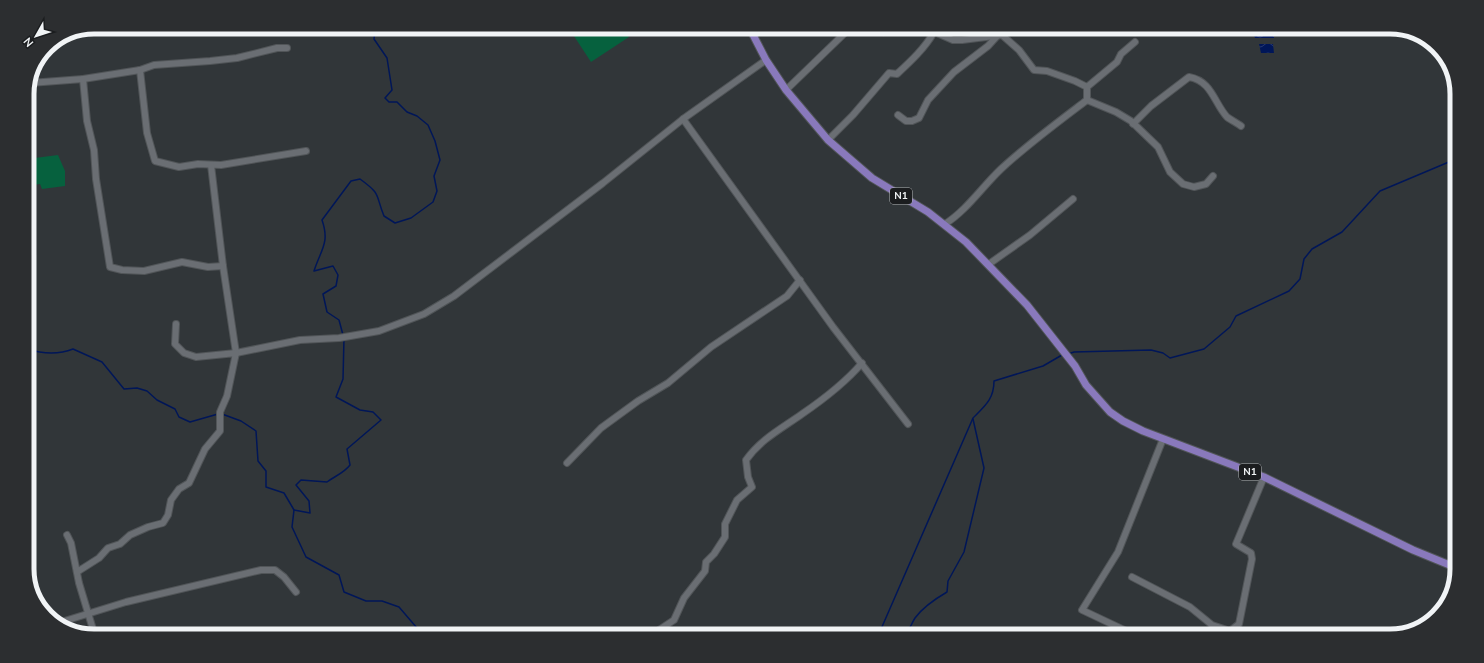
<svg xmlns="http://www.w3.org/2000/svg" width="1484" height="663" font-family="'Nunito Sans',sans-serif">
	<defs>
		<pattern id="water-waves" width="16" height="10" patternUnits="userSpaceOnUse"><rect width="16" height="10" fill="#001658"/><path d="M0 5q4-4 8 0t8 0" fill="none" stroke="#263871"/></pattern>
	</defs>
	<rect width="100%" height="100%" fill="#313639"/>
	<g fill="#06613e">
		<path d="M570,30H624L629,37L591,62Z"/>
		<path d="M58,155L65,171V186L42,189L40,184L27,186V159Z"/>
	</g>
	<g fill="url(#water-waves)">
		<path d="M1274,27V38H1255L1251,28Z"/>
		<path d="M1259,44H1273L1274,53H1261Z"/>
	</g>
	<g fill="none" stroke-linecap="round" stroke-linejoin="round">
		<g stroke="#001658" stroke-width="1.5">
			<path d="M343,335L339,320L327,312L323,294L336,286L338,275L333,266L314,271C321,249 330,243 322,220L351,181L360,179C382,195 375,194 384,216L395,223L411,218L433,202L437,191L434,176L440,160L435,141L428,125L417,116L407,112L397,102H389L385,98L392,90L387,58L374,39L375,31"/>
			<path d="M27,349C43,354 58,355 73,349L102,362L124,389L137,388L147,391L157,400L175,409L179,417L190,422L218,414"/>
			<path d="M1068,354L1074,352L1151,350L1163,353L1170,358L1204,349L1230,327L1236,316L1289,291L1300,279L1304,259L1312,249L1342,232L1380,191L1456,159"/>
			<path d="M222,414L241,421L256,431L258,461L266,471V487L284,493L294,510L292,527L306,557L339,575L344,592L366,601H382L399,607L417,628L416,636"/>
			<path d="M294,510L310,513L309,501L296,485L301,480L327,482C335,476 344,473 350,465L347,449L381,420L373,412L360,410L336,397L343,379L344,338"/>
			<path d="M878,636L973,418C985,406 994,399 994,381L1043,366L1062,355"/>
			<path d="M903,636C911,629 910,626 915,618C923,607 935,599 947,592L948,581L964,552L984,468L973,419"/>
		</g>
		<defs>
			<g id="minor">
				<path d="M877,29L883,32"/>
				<path d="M930,30L953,40H962L1002,35L1019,50L1034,70L1047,71L1075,81L1087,87"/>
				<path d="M140,70L147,133L155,161L179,167L198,164L221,165L306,151"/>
				<path d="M83,79L87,121L94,150L96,179L110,267L122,270L144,271L182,262L208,267L223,266"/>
				<path d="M30,83L83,79L140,70L154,65L210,61L237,58L277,48H287"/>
				<path d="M786,90L849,29"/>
				<path d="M1087,100L1116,112L1131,121L1158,147L1170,172L1183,184L1194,187L1206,184L1213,176"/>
				<path d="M898,115L906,121H912L919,118L928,100L954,72L988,46L998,35"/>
				<path d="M683,119L833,327L908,424"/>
				<path d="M1133,124L1151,106L1189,77C1212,81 1214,103 1227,117C1231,120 1237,123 1241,126"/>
				<path d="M828,140L853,115L889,73L897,74C911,61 925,48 934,32"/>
				<path d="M211,165L223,266L236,353L300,340L339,338L379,331L424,314L454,296L603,183L683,119L766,60"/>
				<path d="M945,224C967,210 982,187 1001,169C1028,144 1058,122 1087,100V87L1117,62L1121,54L1135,42"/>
				<path d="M989,264L1030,235L1073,199"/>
				<path d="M567,463L601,428L638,401L668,383L711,347L787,296L800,280"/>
				<path d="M67,535L71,543L79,583L95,636"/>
				<path d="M77,572L99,558L108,548L120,544L130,535L148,527L163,523L168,515L171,500L179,489L189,483L205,449L220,431V412L227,396L236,353L196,357L184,353L175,344L176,324"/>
				<path d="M1132,577L1190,607L1212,625L1230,631L1239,624L1252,559L1251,553L1236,544L1264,477"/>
				<path d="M58,623L126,602L261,570H275L284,577L296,592"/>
				<path d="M650,636L674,620L684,598L705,571L706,562L714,554L725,537V524L737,500L752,487L748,477L746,460C761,439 781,429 802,414C824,399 844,384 862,363"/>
				<path d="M1137,636L1082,610L1118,552L1163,439"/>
			</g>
			<path id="major" d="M750,29L766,60L786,90L828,140L872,178L928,212L966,242L1027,305L1075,366L1086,385L1110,412L1123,421L1143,431L1264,477L1413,550L1452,566"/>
		</defs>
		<use href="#minor" stroke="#515558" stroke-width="8"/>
		<use href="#major" stroke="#515558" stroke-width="9"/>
		<use href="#minor" stroke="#6a6e73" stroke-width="6"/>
		<use href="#major" stroke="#8979bc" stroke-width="7"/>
	</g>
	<g text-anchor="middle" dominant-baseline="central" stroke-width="3" stroke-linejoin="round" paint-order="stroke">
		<g fill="#1b1d1f" stroke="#b1b4b6" stroke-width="1">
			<rect x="890" y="188" width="22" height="16" rx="3"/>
			<rect x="1239" y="464" width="22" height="16" rx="3"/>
		</g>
		<g font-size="10" font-weight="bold" fill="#f1f4f6">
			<text x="901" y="196">N1</text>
			<text x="1250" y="472">N1</text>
		</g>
	</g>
	<path d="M0 0H1484V663H0ZM94 34H1390A60 60 0 0 1 1450 94V569A60 60 0 0 1 1390 629H94A60 60 0 0 1 34 569V94A60 60 0 0 1 94 34Z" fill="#2c2e30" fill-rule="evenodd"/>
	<path fill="none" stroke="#f1f4f6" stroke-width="5" d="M94 34H1390A60 60 0 0 1 1450 94V569A60 60 0 0 1 1390 629H94A60 60 0 0 1 34 569V94A60 60 0 0 1 94 34Z"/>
	<g transform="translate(36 36) rotate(231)" stroke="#1b1d1f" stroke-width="3" paint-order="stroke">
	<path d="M0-3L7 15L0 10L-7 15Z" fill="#f1f4f6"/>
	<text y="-6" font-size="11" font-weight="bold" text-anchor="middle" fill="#f1f4f6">N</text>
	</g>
</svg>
